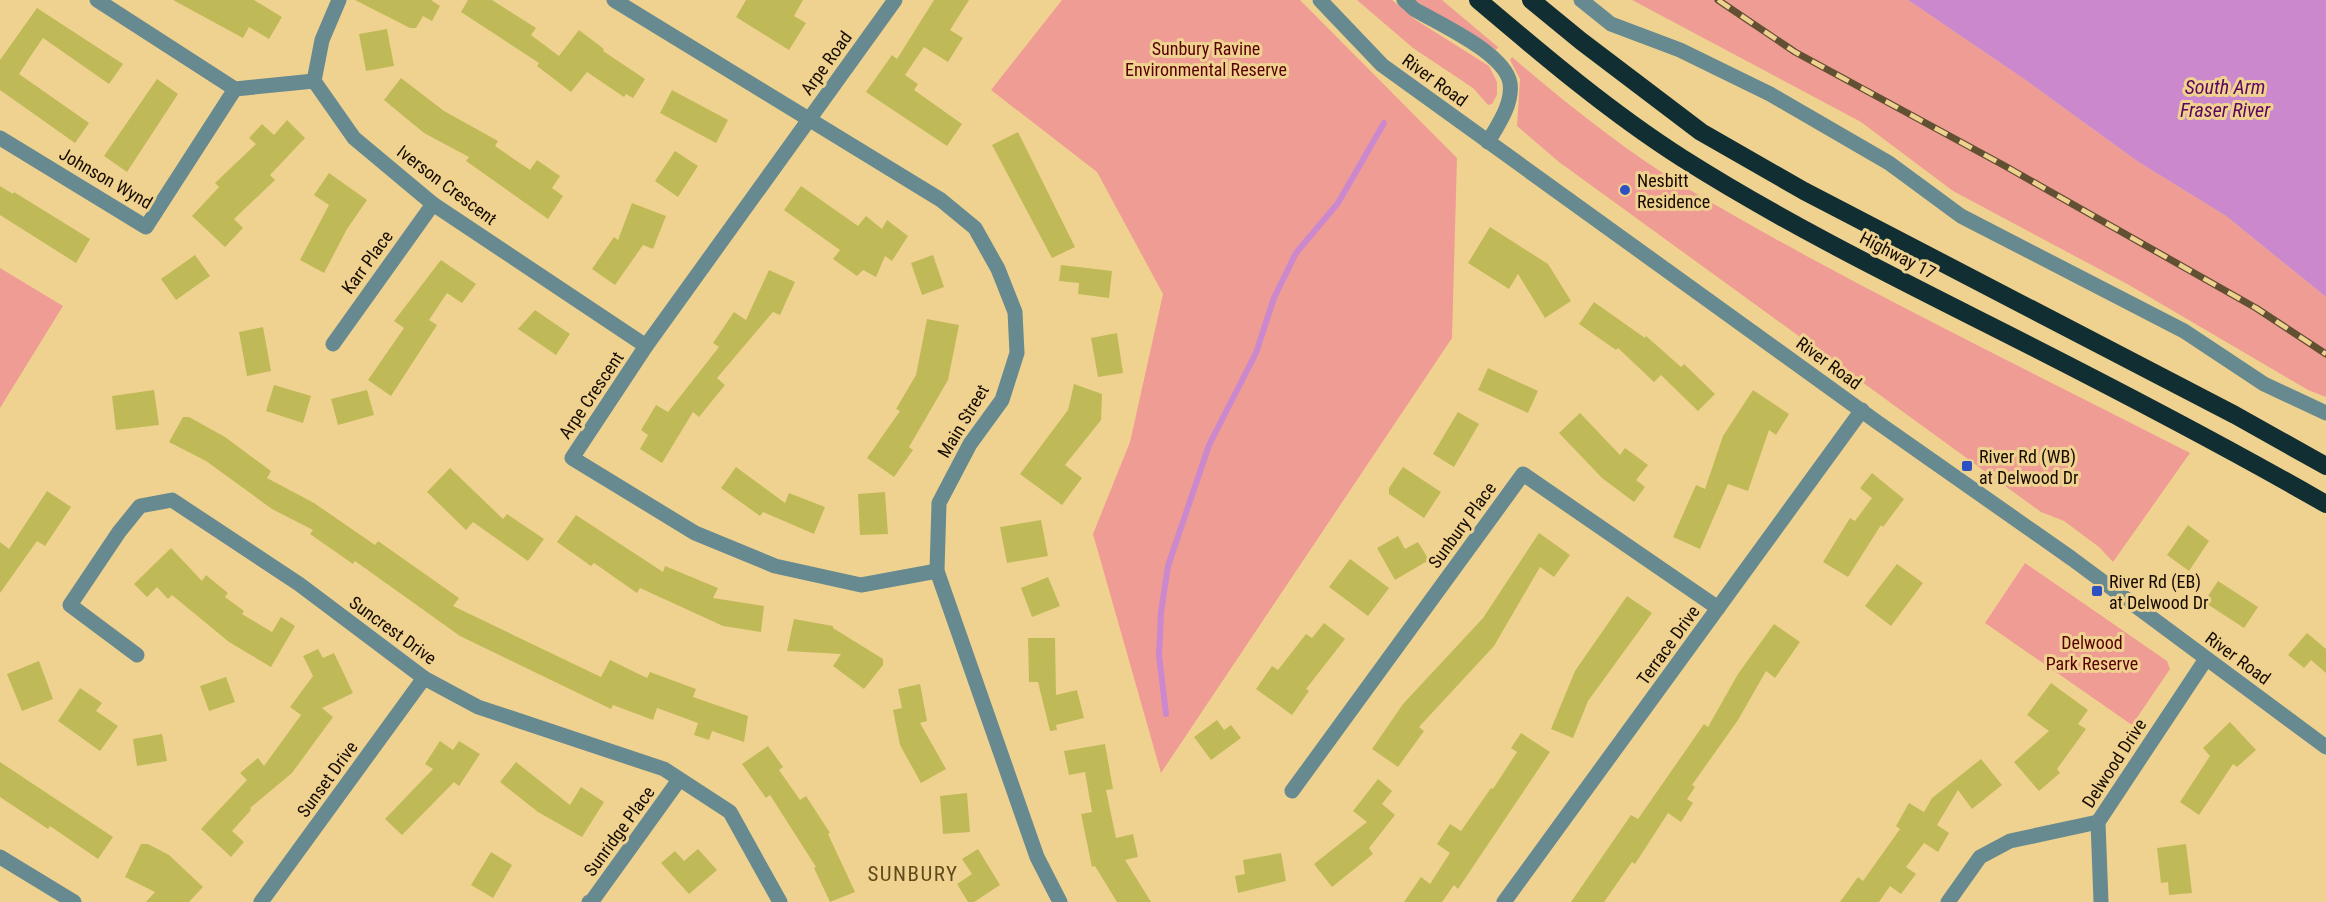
<svg xmlns="http://www.w3.org/2000/svg" width="2326" height="902" font-family="'Roboto Condensed',sans-serif">
	<rect width="100%" height="100%" fill="#f0d290"/>
	<g fill="#ef9d94">
		<path d="M1062,0H1300L1457,158L1452,338L1161,773L1093,534L1130,442L1163,294L1097,172L991,90Z"/>
		<path d="M1357,0H1392L1416,20L1489,66L1497,82V95L1492,104L1488,105L1473,88L1413,48Z"/>
		<path d="M1414,0H1442L1498,47L1496,50Z"/>
		<path d="M1632,0H1908L2024,79L2137,161L2226,216L2326,297V397L2308,390L2129,285L1953,191L1861,122Z"/>
		<path d="M1512,57C1568,105 1627,152 1690,190C1852,286 2023,367 2190,453L2113,562L2099,547L2064,521L2041,512L1559,162L1517,126L1520,79L1510,60Z"/>
		<path d="M0,268L63,306L0,408Z"/>
		<path d="M2025,563L2167,661L2170,669L2132,725L1985,623Z"/>
	</g>
	<path fill="#cb88cc" d="M1908,0H2326V297L2226,216L2137,161L2024,79Z"/>
	<g fill="none" stroke-linecap="round" stroke-linejoin="round">
		<path stroke="#cb88cc" stroke-width="6" d="M1166,714L1159,655L1161,612L1168,566L1209,445L1256,353L1274,298L1296,253L1338,203L1384,123"/>
	</g>
	<g fill="#bfba57">
		<path d="M173,0H254L282,17L269,39L249,27L243,38Z"/>
		<path d="M355,0H431L440,6L432,21L423,16L416,28H410Z"/>
		<path d="M468,0H492L536,28L531,35L559,56L579,30L604,49L603,51L645,79L633,98L626,94L624,97L587,72L571,92L537,66L539,63L461,12Z"/>
		<path d="M746,0H803L794,16L806,23L789,50L736,17Z"/>
		<path d="M934,0H969L950,30L963,38L948,62L924,47L905,75L918,84L914,90L962,124L947,146L866,92L892,55L897,59Z"/>
		<path d="M37,8L123,64L109,84L43,38L30,57L19,74L89,123L75,143L0,90V60Z"/>
		<path d="M387,29L394,66L366,71L359,34Z"/>
		<path d="M401,78L444,111L498,141L495,146L530,170L537,160L560,176L552,188L563,196L548,219L466,161L469,157L424,133L384,100Z"/>
		<path d="M157,79L178,94L127,172L104,156Z"/>
		<path d="M672,90L728,120L716,143L660,113Z"/>
		<path d="M287,120L305,138L270,175L275,180L234,219L243,228L225,247L192,216L219,187L215,183L256,144L249,138L262,124L274,135Z"/>
		<path d="M1018,132L1075,247L1052,258L992,145Z"/>
		<path d="M675,151L698,166L678,197L655,181Z"/>
		<path d="M329,173L367,200L347,229L324,273L300,260L329,205L314,195Z"/>
		<path d="M0,186L13,194L14,192L90,239L76,263L0,215Z"/>
		<path d="M801,186L858,226L866,216L882,229L887,220L908,236L892,261L885,256L876,277L863,270L857,276L833,259L840,250L784,210Z"/>
		<path d="M632,203L666,216L653,249L643,245L615,285L592,269L614,237L618,240Z"/>
		<path d="M1490,227L1548,264L1571,301L1545,318L1518,274L1509,289L1468,263Z"/>
		<path d="M195,255L210,276L176,300L161,279Z"/>
		<path d="M933,255L944,287L922,295L911,263Z"/>
		<path d="M441,260L476,284L462,303L447,293L429,320L437,325L391,396L368,380L404,328L394,321Z"/>
		<path d="M1061,265L1112,271L1109,298L1078,294L1079,283L1059,281Z"/>
		<path d="M769,270L795,282L780,315L773,312L717,378L725,385L699,417L693,412L662,463L640,449L648,435L641,430L656,405L668,412L719,347L713,343L734,312L746,320Z"/>
		<path d="M1594,302L1645,338L1646,336L1681,367L1684,364L1715,394L1698,411L1661,375L1654,382L1618,348L1616,350L1579,324Z"/>
		<path d="M535,310L570,334L556,355L518,329Z"/>
		<path d="M927,319L959,325L948,380L909,447L913,450L894,477L867,458L900,411L896,409L916,375Z"/>
		<path d="M263,327L271,371L247,376L239,332Z"/>
		<path d="M1117,333L1123,373L1098,377L1091,338Z"/>
		<path d="M1488,368L1538,391L1528,413L1478,390Z"/>
		<path d="M1074,384L1102,394L1101,420L1065,465L1082,478L1062,505L1020,474L1068,410Z"/>
		<path d="M274,385L311,396L303,423L266,411Z"/>
		<path d="M154,390L159,425L116,430L112,396Z"/>
		<path d="M367,390L374,415L338,425L331,399Z"/>
		<path d="M1753,390L1789,414L1776,435L1769,430L1748,491L1728,484L1700,549L1673,537L1696,485L1705,489L1723,436Z"/>
		<path d="M1458,412L1479,424L1454,467L1433,454Z"/>
		<path d="M1580,413L1620,455L1625,448L1648,465L1636,480L1645,487L1634,502L1602,478L1559,433Z"/>
		<path d="M183,417H189L225,437L271,471L267,478L314,503L375,545L378,541L459,598L453,606L601,677L610,660L647,678L650,672L696,689L693,697L748,716L744,742L712,731L709,740L694,735L698,723L657,708L653,720L613,705L611,709L460,636L355,561L353,564L310,534L313,530L272,509L206,461L169,442Z"/>
		<path d="M736,467L785,503L789,493L825,507L814,534L763,512L760,516L721,488Z"/>
		<path d="M1403,467L1441,492L1424,518L1389,494V488Z"/>
		<path d="M450,468L503,519L507,514L544,539L528,561L473,522L466,530L427,492Z"/>
		<path d="M1872,473L1904,499L1883,527L1881,525L1848,577L1823,562L1850,518L1855,521L1872,498L1860,488Z"/>
		<path d="M47,491L71,507L45,546L37,541L0,593V542L9,549Z"/>
		<path d="M885,492L888,534L860,535L858,494Z"/>
		<path d="M576,515L663,572L665,566L718,588L713,598L764,606L761,632L723,626L640,588L637,593L594,563L591,566L557,542Z"/>
		<path d="M1041,520L1048,556L1007,563L1000,527Z"/>
		<path d="M2188,525L2209,541L2189,571L2167,555Z"/>
		<path d="M1539,533L1570,555L1554,577L1540,567L1494,646L1419,727L1424,731L1398,767L1372,749L1403,704L1483,618Z"/>
		<path d="M1398,536L1405,549L1418,542L1429,560L1395,580L1377,548Z"/>
		<path d="M171,548L202,581L206,575L228,593L225,597L244,611L242,614L272,632L281,617L295,626L271,667L229,642L172,595L168,599L157,587L147,597L134,584Z"/>
		<path d="M1350,559L1389,588L1368,616L1329,587Z"/>
		<path d="M1897,564L1923,583L1891,626L1865,606Z"/>
		<path d="M1048,577L1060,606L1032,617L1021,588Z"/>
		<path d="M2218,581L2258,607L2244,628L2204,602Z"/>
		<path d="M1627,596L1652,613L1588,701L1573,738L1551,729L1575,671Z"/>
		<path d="M794,619L833,626V628L883,659V665L864,689L833,666L841,654L787,651Z"/>
		<path d="M1324,623L1345,639L1306,689L1309,691L1292,715L1256,689L1272,666L1278,670L1306,634L1312,638Z"/>
		<path d="M1774,624L1800,642L1775,678L1766,671L1738,720L1692,785L1695,787L1687,799L1693,803L1681,822L1668,813L1635,864L1632,862L1604,902H1571L1631,815L1638,819L1704,724L1708,727L1738,674Z"/>
		<path d="M2307,633L2326,649V673L2311,660L2304,668L2288,655Z"/>
		<path d="M1028,638H1055L1056,695L1077,690L1084,718L1056,725L1057,730L1050,731L1038,682H1029Z"/>
		<path d="M318,649L323,658L334,653L353,693L322,708L333,717L292,773L250,808L251,810L232,831L244,842L231,857L201,829L247,780L240,773L258,758L264,766L301,715L290,707L313,676L303,656Z"/>
		<path d="M39,661L53,699L22,711L7,674Z"/>
		<path d="M226,677L235,702L209,711L200,686Z"/>
		<path d="M2051,683L2088,710L2078,724L2086,729L2057,769L2060,773L2039,791L2014,762L2049,731L2027,715Z"/>
		<path d="M920,684L927,721L920,723L946,769L921,783L900,745L893,710L902,708L898,689Z"/>
		<path d="M80,688L102,703L96,711L118,726L100,751L58,721Z"/>
		<path d="M1217,720L1224,730L1231,725L1241,738L1211,760L1194,737Z"/>
		<path d="M2230,722L2256,750L2237,767L2233,764L2199,815L2180,802L2210,756L2203,748Z"/>
		<path d="M1521,733L1550,752L1458,889L1454,885L1442,902H1404L1421,877L1430,884L1450,853L1437,844L1450,824L1461,831L1491,788L1493,789L1517,752L1511,748Z"/>
		<path d="M162,734L167,761L137,766L133,739Z"/>
		<path d="M440,741L453,750L459,741L480,754L459,786L454,782L402,835L385,819L433,769L425,764Z"/>
		<path d="M1105,744L1113,789L1106,790L1116,838L1133,834L1138,857L1125,860L1151,902H1117L1095,866L1092,867L1081,814L1092,812L1085,772L1069,775L1064,751Z"/>
		<path d="M768,746L783,767L779,770L800,800L806,796L830,833L828,834L855,892L830,902L814,868L816,867L770,795L766,798L742,764Z"/>
		<path d="M1981,759L2002,785L1972,809L1958,790L1937,825L1949,833L1938,852L1924,843L1906,867L1916,874L1901,894L1890,886L1879,902H1840L1858,877L1863,881L1900,829L1896,826L1909,803L1924,812L1932,798Z"/>
		<path d="M0,762L113,837L98,859L50,826L48,829L0,797Z"/>
		<path d="M516,762L570,805L581,787L604,802L582,837L538,812L500,782Z"/>
		<path d="M1378,779L1392,791L1382,804L1395,815L1369,848L1373,854L1332,887L1314,864L1367,822L1353,811Z"/>
		<path d="M967,793L970,832L943,834L940,796Z"/>
		<path d="M141,844H148L169,855L203,887L189,902H146L155,892L125,877Z"/>
		<path d="M2186,844L2192,893L2169,895L2168,882L2161,883L2157,848Z"/>
		<path d="M698,849L717,870L689,894L661,863L675,851L684,861Z"/>
		<path d="M978,849L1000,885L974,902H968L957,884L972,874L962,859Z"/>
		<path d="M491,852L512,865L493,898L471,885Z"/>
		<path d="M1281,853L1286,881L1238,893L1235,876L1245,874L1243,860Z"/>
	</g>
	<g fill="none" stroke-linecap="round" stroke-linejoin="round">
		<g stroke="#668a8f" stroke-width="15">
			<path d="M97,0L235,89L314,81"/>
			<path d="M339,0L322,40L314,81L354,138L433,204L646,346"/>
			<path d="M614,0L941,200L975,228L998,269L1015,312L1017,353L1002,400L970,444L939,503L937,571L1037,857L1060,902"/>
			<path d="M895,0L646,346L572,458L695,533L775,566L861,585L937,571"/>
			<path d="M1320,0L1382,65L1877,422L2071,558L2326,747"/>
			<path d="M1404,0L1414,9C1439,24 1505,53 1510,83C1513,104 1498,125 1488,142"/>
			<path d="M1581,0L1611,24L1680,50L1770,94L1889,163L1961,216L2184,331L2264,384L2326,413"/>
			<path d="M0,138L146,227L235,89"/>
			<path d="M333,344L433,204"/>
			<path d="M137,655L70,605L119,532L140,506L172,500L299,584L424,678L478,707L664,769L730,812L780,902"/>
			<path d="M1292,791L1523,474L1718,608"/>
			<path d="M0,857L74,902"/>
			<path d="M261,902L424,678"/>
			<path d="M589,902L592,901L679,780"/>
			<path d="M1504,902L1862,410"/>
			<path d="M1948,902L1980,857L2010,841L2098,822"/>
			<path d="M2101,902L2098,822L2206,659"/>
		</g>
		<g stroke="#112f32" stroke-width="18">
			<path d="M1478,0C1544,56 1610,112 1682,158C1783,222 1890,275 1997,329C2108,385 2218,442 2326,504"/>
			<path d="M1531,0L1581,41L1701,132L1804,191L2235,415L2326,466"/>
		</g>
		<defs>
			<path id="rail" d="M1718,0L1795,52L2005,166L2256,308L2326,354"/>
		</defs>
		<use href="#rail" stroke="#615032" stroke-width="7"/>
		<use href="#rail" stroke="#f0d290" stroke-width="4.5" stroke-dasharray="14" stroke-linecap="butt"/>
	</g>
	<g fill="#2e51c1" stroke="#f0d290" stroke-width="2">
		<circle cx="1625" cy="190" r="6"/>
		<rect x="1961" y="460" width="12" height="12" rx="3"/>
		<rect x="2091" y="585" width="12" height="12" rx="3"/>
	</g>
	<g text-anchor="middle" dominant-baseline="central" stroke-width="6" stroke-linejoin="round" paint-order="stroke">
		<g font-size="18" fill="#590004" stroke="#f0d290">
			<text x="1206" y="48">Sunbury Ravine<tspan x="1206" dy="21">Environmental Reserve</tspan></text>
			<text x="2092" y="642">Delwood<tspan x="2092" dy="21">Park Reserve</tspan></text>
		</g>
		<g font-size="18" fill="#150b00" stroke="#f0d290">
			<text transform="translate(826 63) rotate(-54)">Arpe Road</text>
			<text transform="translate(1435 80) rotate(36)">River Road</text>
			<text transform="translate(106 178) rotate(30)">Johnson Wynd</text>
			<text transform="translate(447 185) rotate(37)">Iverson Crescent</text>
			<text transform="translate(1898 255) rotate(27)">Highway 17</text>
			<text transform="translate(367 262) rotate(-54)">Karr Place</text>
			<text transform="translate(1829 363) rotate(36)">River Road</text>
			<text transform="translate(591 395) rotate(-56)">Arpe Crescent</text>
			<text transform="translate(963 421) rotate(-59)">Main Street</text>
			<text transform="translate(1462 525) rotate(-54)">Sunbury Place</text>
			<text transform="translate(393 630) rotate(36)">Suncrest Drive</text>
			<text transform="translate(1668 645) rotate(-54)">Terrace Drive</text>
			<text transform="translate(2238 658) rotate(36)">River Road</text>
			<text transform="translate(2114 763) rotate(-57)">Delwood Drive</text>
			<text transform="translate(327 779) rotate(-54)">Sunset Drive</text>
			<text transform="translate(619 831) rotate(-54)">Sunridge Place</text>
		</g>
		<g font-size="18" fill="#150b00" stroke="#f0d290" text-anchor="start">
			<text x="1637" y="180">Nesbitt<tspan x="1637" dy="21">Residence</tspan></text>
			<text x="1979" y="456">River Rd (WB)<tspan x="1979" dy="21">at Delwood Dr</tspan></text>
			<text x="2109" y="581">River Rd (EB)<tspan x="2109" dy="21">at Delwood Dr</tspan></text>
		</g>
		<g font-size="20" font-style="italic" fill="#5c0660" stroke="#f0d290">
			<text x="2225" y="87">South Arm<tspan x="2225" dy="23">Fraser River</tspan></text>
		</g>
		<g font-size="21" letter-spacing="1.5" fill="#604c1a" stroke="#f0d290">
			<text x="913" y="874">SUNBURY</text>
		</g>
	</g>
</svg>
